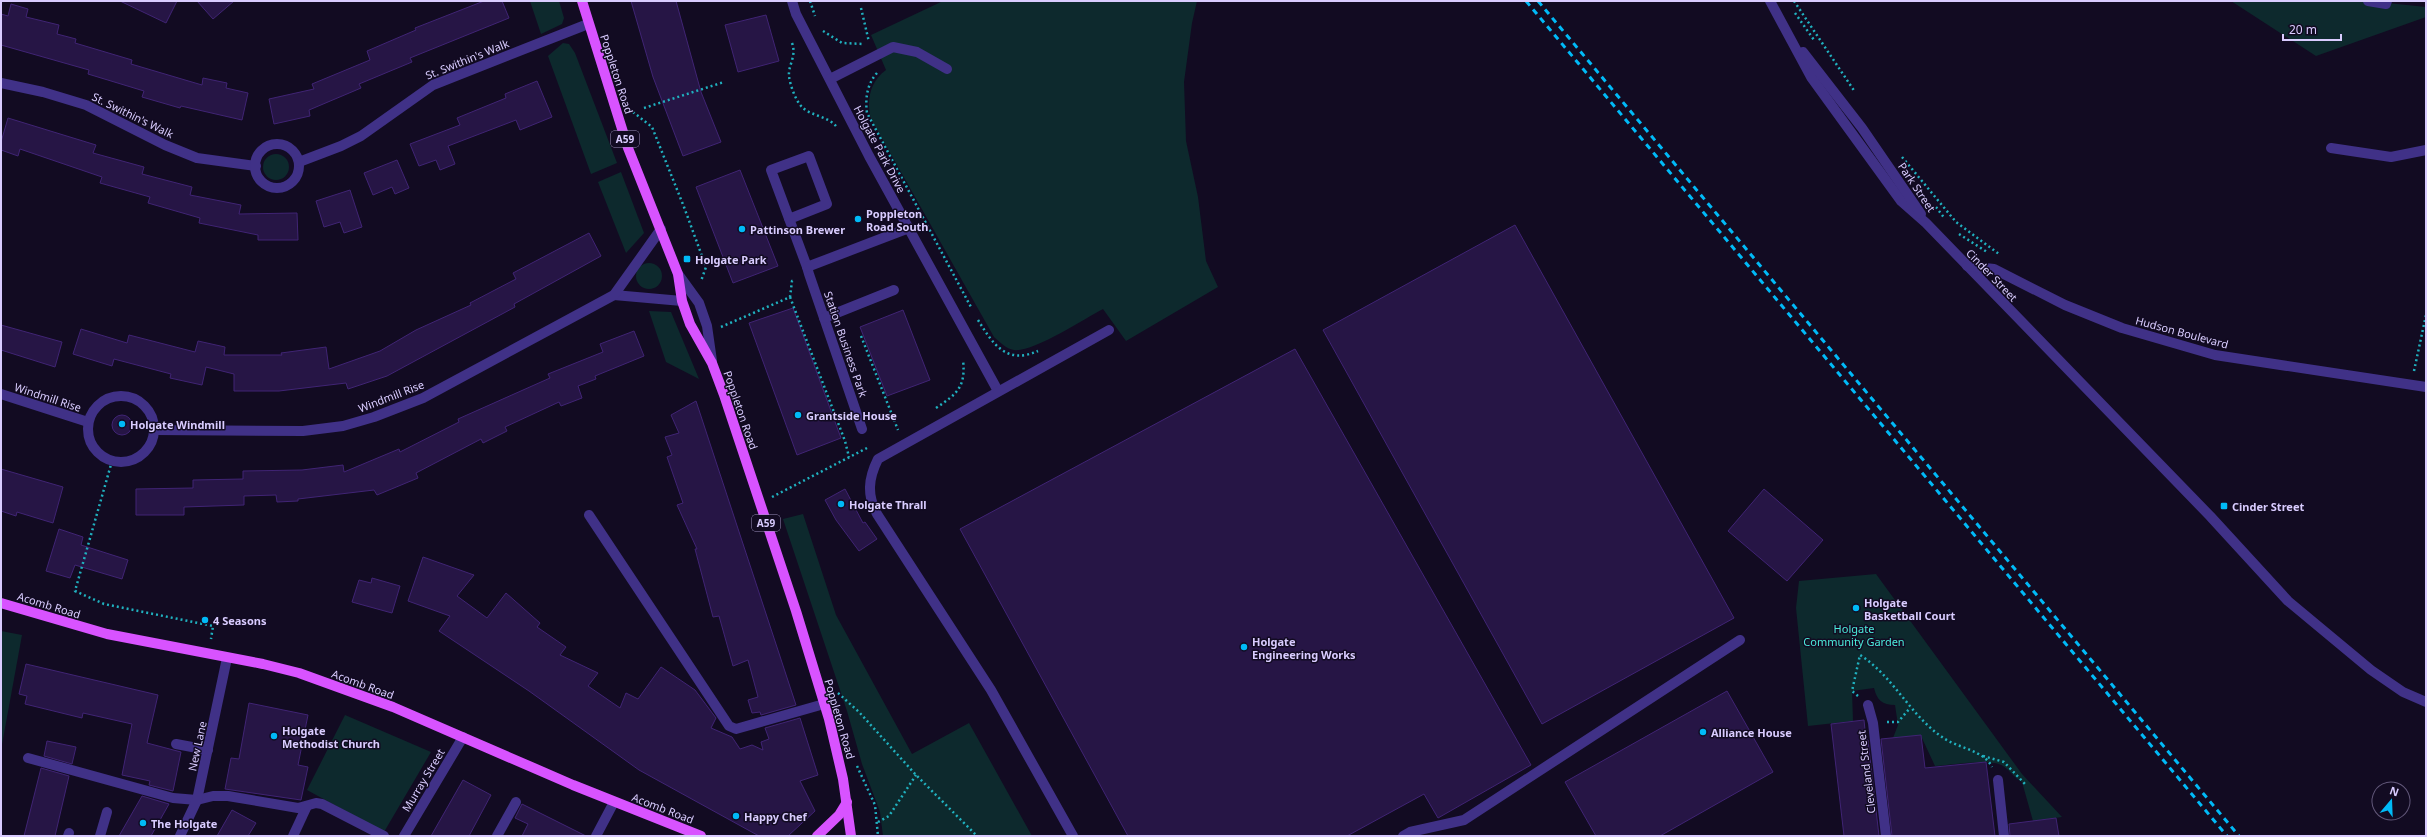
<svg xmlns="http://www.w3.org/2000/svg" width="2427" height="837" font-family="'Noto Sans',sans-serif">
	<rect width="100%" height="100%" fill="#120b22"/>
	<g fill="#0d292d">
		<path d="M530,1H559L564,18L562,24L541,34Z"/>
		<path d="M943,1H1197L1192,23L1184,82L1186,141L1198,197L1206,261L1218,287L1126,341L1103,309C1084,319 1032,353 1014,350C1006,349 1000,342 994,337L871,119C866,101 870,81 886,70L871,35Z"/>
		<path d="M2231,1H2368L2426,7V17L2316,56Z"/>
		<path d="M563,43L569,44L575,53L617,163L591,174L548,56Z"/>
		<circle cx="276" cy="167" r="13"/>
		<path d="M621,172L644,233L626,253L598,182Z"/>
		<circle cx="649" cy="276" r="13"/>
		<path d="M649,311L671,312L699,379L666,362Z"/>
		<path d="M803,514L836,615L912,754L969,723L1032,836H883L880,812L862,764L847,711L783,519Z"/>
		<path d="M1876,574L2022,774L2062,817L2033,821L2022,782C2014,778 2011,771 2003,766C1992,758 1950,765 1935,766L1921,736L1893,738L1898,725L1895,705C1882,705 1877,700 1874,688L1852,691L1853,721L1808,726L1796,608L1799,581Z"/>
		<path d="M1,631L22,635L1,750Z"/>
		<path d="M345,715L431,752L384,832L307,790Z"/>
	</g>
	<g fill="#261545" stroke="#402474">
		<path d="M120,1H177L166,23Z"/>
		<path d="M197,1H234L213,19Z"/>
		<path d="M484,1H502L509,18L410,58L412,62L359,84L361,88L309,110L310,116L274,124L269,99L314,89L312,84L370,60L367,51L416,30L415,28Z"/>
		<path d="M631,1H676L701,92L721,142L683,156L653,77Z"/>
		<path d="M11,4L28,9L26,17L59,25L57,34L76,39L75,43L132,60L131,64L202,85L203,78L227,83L226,88L248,93L242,120L181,106L180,108L142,97L144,91L88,74L89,70L1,45V14L8,16Z"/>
		<path d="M766,15L779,61L738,72L725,25Z"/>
		<path d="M537,81L552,117L520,130L516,120L448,146L455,164L440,170L436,160L419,166L410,144L460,125L457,118L506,98L505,94Z"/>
		<path d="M8,118L96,145L93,153L144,167L142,174L192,187L190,195L241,205L239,214L297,213L298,240H258V235L199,223L200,218L148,203L150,197L100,183L102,177L20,149L18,156L1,150V142Z"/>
		<path d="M397,160L409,188L395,194L392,187L373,195L364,173Z"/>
		<path d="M740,170L778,266L733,283L696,187Z"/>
		<path d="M350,190L362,227L344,233L340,222L324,227L316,201Z"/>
		<path d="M1515,225L1734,618L1542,724L1323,330Z"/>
		<path d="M589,233L601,256L514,304L515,307L387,376L348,389L346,383L279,391H234V374L206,367L202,385L170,378L171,374L114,359L112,366L73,354L81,329L127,343L129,335L195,352L198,341L225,347L224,355H282L281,353L326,347L329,369L380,351L416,330L471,305L470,303L516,279L513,273Z"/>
		<path d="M793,308L841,438L797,455L749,323Z"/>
		<path d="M903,310L930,380L887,396L860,327Z"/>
		<path d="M1,325L62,342L55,367L1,350Z"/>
		<path d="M634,331L644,356L595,376L596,379L578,386L582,398L561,406L559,402L505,427L507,431L483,443L481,439L416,473L418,478L377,495L374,490L298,499V501L277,502L276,495L244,496V505L184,507V515H136V489L193,488V480L243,479V471L302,470L343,465L344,472L399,449L400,452L459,422L458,419L550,378L548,374L603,352L600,344Z"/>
		<path d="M1295,349L1531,765L1438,818L1424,794L1347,836H1128L960,529Z"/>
		<path d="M696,401L796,705L761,715L760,712L752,713L748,700L758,697L748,660L733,666L719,616L713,617L695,549H697L677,505L683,503L667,457L672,455L665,437L679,433L671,415Z"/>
		<circle cx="122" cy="425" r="10"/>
		<path d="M1,469L63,487L53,523L17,512L16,516L1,511Z"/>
		<path d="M845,489L863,523L865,522L877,539L859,551L836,520L825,500Z"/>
		<path d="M1764,489L1823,540L1787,581L1728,531Z"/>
		<path d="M59,529L83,537L81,545L128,560L122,579L75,565L70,578L46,571Z"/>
		<path d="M423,557L474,575L457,596L487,618L506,593L540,623L537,627L566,647L560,655L598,673L588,686L620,708L626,693L638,699L661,667L695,690L716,718L711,728L732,737L740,749L752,745L763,750L761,742L769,739L765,728L800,718L818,775L800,781L815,811L788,836H759L639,770L529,691L439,631L450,616L408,601Z"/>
		<path d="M372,578L400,586L392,613L352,602L359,580L371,583Z"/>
		<path d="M26,664L158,695L147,743L181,752L173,791L149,785L150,781L122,775L132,724L83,713L82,718L25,704L27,696L19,694Z"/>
		<path d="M1727,691L1773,772L1660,836H1596L1565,782Z"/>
		<path d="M249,703L308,715L298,765L308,767L301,800L225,789L231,758L239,759Z"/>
		<path d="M1864,720L1866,740H1868L1879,836H1844L1831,724Z"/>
		<path d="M1921,735L1925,768L1986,762L1995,836H1892L1881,739Z"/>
		<path d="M47,741L76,747L72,764L44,756Z"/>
		<path d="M41,768L69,776L55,836H24Z"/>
		<path d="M463,780L491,795L469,836H431Z"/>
		<path d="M142,796L169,804L151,836H119Z"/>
		<path d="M522,804L586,836H522L528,824L515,818Z"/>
		<path d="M232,810L256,823L248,836H217Z"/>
		<path d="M2056,818L2059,836H2010L2009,824Z"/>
	</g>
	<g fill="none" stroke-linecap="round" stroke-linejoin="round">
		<g stroke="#20b1bf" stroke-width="2.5" stroke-dasharray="2 3" stroke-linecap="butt">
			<path d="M810,1L815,16"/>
			<path d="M1794,1L1855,92"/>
			<path d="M861,8L869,42"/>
			<path d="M1795,13L1814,40"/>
			<path d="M823,31L842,43L864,44"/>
			<path d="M792,43C797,56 788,65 789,76C790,85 796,102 803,108C812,116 827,116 836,126"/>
			<path d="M877,73C867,84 865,99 867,113L972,309"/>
			<path d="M644,108L724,82"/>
			<path d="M633,112L652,127L684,207L706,267L701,281"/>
			<path d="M1902,157L1956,222L1999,254"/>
			<path d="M1936,207L1945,219"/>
			<path d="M1959,234L1987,252"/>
			<path d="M790,297L845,441L849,457"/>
			<path d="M978,320C993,344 1006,365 1038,351"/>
			<path d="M721,327L790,297L792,281L795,280"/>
			<path d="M861,336L898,430"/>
			<path d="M2414,371L2426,315"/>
			<path d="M936,408C957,394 966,387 963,360"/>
			<path d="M112,461L75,591L104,604L213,626L211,639"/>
			<path d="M772,497L867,448"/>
			<path d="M838,693L859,712L916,775L977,836"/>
			<path d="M1858,696L1852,691L1860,655C1893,676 1910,715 1942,737C1957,748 1984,750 1992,767"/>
			<path d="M1887,722H1898L1910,708"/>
			<path d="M1983,756L2004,762L2025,784"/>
			<path d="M857,766L875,805L878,836"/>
			<path d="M878,822L889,816L916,775"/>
		</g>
		<g stroke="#403187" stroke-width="10">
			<path d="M792,1L796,14L869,156L998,391"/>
			<path d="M1770,1L1811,77L1901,201L1926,223L2210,516L2288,601L2371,670L2403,692L2426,702"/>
			<path d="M2368,1L2386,4L2387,1"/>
			<path d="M1803,52L1862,128L1921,214"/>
			<path d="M830,79L893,47L917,52L947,69"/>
			<path d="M1,83L43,92L86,105L165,145L197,158L256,166"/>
			<circle cx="277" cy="166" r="22"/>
			<path d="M2331,148L2391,157L2426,150"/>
			<path d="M299,162L341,146L361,136L433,85L588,24"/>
			<path d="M789,219L827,204L809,156L771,170L807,267L809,274L862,429"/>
			<path d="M1967,266L1994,269L2065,305L2122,328L2215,355L2426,387"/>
			<path d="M807,267L909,228"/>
			<path d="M678,274L699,303L707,326L712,361"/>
			<path d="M614,295L682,301"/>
			<path d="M824,318L894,290"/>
			<path d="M1,394L88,422"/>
			<circle cx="121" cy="429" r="33"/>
			<path d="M154,430L303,431L343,426L374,417L423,398L614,295L661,229"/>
			<path d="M589,515L729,726L736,729L824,704"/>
			<path d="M1868,705L1873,723L1886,836"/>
			<path d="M176,744L208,750"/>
			<path d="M28,758L173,798L197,800L213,796H228L298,808L316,803L322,804L384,836"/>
			<path d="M1998,780L2004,836"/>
			<path d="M68,836L69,833"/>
			<path d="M100,836L107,812"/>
			<path d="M180,836L197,800L227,658"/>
			<path d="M293,836L307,806"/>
			<path d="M404,836L463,737"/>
			<path d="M497,836L516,802"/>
			<path d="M596,836L614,802"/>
			<path d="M1073,836L991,690L877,514C867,495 868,479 878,459L1109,330"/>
			<path d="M1403,836L1410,832L1464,820L1740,640"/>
		</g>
		<g stroke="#d853ff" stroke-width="10">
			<path d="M582,1L628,148L678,274L682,301L690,324L712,363L724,395L796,611L829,719L843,779L851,836"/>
			<path d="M1,603L107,634L263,664L299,673L393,707L573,785L701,836"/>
			<path d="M817,836L839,815L847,802"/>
		</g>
		<g stroke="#00baf7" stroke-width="3" stroke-dasharray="6 5" stroke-linecap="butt">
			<path d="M1526,1L2227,836"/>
			<path d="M1538,1L2239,836"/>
		</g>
	</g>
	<g fill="#00baf7" stroke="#120b22" stroke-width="1.5">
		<circle cx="858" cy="219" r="4"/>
		<circle cx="742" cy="229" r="4"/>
		<rect x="683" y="255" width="8" height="8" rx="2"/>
		<circle cx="798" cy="415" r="4"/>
		<circle cx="122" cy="424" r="4"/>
		<circle cx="841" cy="504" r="4"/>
		<rect x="2220" y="502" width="8" height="8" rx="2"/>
		<circle cx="1856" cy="608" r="4"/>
		<circle cx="205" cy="620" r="4"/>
		<circle cx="1244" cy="647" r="4"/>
		<circle cx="1703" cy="732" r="4"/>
		<circle cx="274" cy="736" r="4"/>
		<circle cx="736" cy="816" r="4"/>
		<circle cx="143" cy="823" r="4"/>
	</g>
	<g text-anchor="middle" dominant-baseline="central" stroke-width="3" stroke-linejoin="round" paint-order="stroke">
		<g fill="#120b22" stroke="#9d92bd" stroke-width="1">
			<rect x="611" y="131" width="28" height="16" rx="3"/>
			<rect x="752" y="515" width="28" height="16" rx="3"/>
		</g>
		<g font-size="10" font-weight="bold" fill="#d9ccff">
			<text x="625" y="139">A59</text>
			<text x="766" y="523">A59</text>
		</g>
		<g font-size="11" fill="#d9ccff" stroke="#120b22">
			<text transform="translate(467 59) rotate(-22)">St. Swithin's Walk</text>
			<text transform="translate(617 74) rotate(72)">Poppleton Road</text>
			<text transform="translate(133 115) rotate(26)">St. Swithin's Walk</text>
			<text transform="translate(880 149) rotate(62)">Holgate Park Drive</text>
			<text transform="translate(1917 187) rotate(56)">Park Street</text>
			<text transform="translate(1992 275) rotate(46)">Cinder Street</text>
			<text transform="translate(2182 332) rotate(15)">Hudson Boulevard</text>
			<text transform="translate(846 344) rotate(71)">Station Business Park</text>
			<text transform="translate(391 396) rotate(-21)">Windmill Rise</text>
			<text transform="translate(48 397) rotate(18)">Windmill Rise</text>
			<text transform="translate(741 410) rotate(71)">Poppleton Road</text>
			<text transform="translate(49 605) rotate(17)">Acomb Road</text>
			<text transform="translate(363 684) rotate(20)">Acomb Road</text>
			<text transform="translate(840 719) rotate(74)">Poppleton Road</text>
			<text transform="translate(197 746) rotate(-78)">New Lane</text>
			<text transform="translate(1866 772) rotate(-97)">Cleveland Street</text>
			<text transform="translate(423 780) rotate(-59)">Murray Street</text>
			<text transform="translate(663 808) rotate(21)">Acomb Road</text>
		</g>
		<g font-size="11" font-weight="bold" fill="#d9ccff" stroke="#120b22" text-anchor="start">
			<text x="866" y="213">Poppleton<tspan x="866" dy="13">Road South</tspan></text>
			<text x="750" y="229">Pattinson Brewer</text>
			<text x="695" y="259">Holgate Park</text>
			<text x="806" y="415">Grantside House</text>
			<text x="130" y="424">Holgate Windmill</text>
			<text x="849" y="504">Holgate Thrall</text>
			<text x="2232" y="506">Cinder Street</text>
			<text x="1864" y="602">Holgate<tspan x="1864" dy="13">Basketball Court</tspan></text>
			<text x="213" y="620">4 Seasons</text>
			<text x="1252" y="641">Holgate<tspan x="1252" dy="13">Engineering Works</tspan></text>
			<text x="282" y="730">Holgate<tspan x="282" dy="13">Methodist Church</tspan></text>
			<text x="1711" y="732">Alliance House</text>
			<text x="744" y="816">Happy Chef</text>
			<text x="151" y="823">The Holgate</text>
		</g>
		<g font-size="11" fill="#4becdb" stroke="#120b22">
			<text x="1854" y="628">Holgate<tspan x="1854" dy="13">Community Garden</tspan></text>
		</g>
	</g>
	<rect width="2427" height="837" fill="none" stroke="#d9ccff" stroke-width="4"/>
	<g transform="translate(2391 801) rotate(19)"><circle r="19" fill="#120b22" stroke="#62587a"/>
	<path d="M0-3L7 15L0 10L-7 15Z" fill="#00baf7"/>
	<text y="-6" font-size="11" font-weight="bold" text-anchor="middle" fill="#d9ccff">N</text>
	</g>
	<path d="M2283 34v6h58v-6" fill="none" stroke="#d9ccff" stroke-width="2"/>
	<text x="2289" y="34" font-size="12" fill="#d9ccff" stroke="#120b22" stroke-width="3" paint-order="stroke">20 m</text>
</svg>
